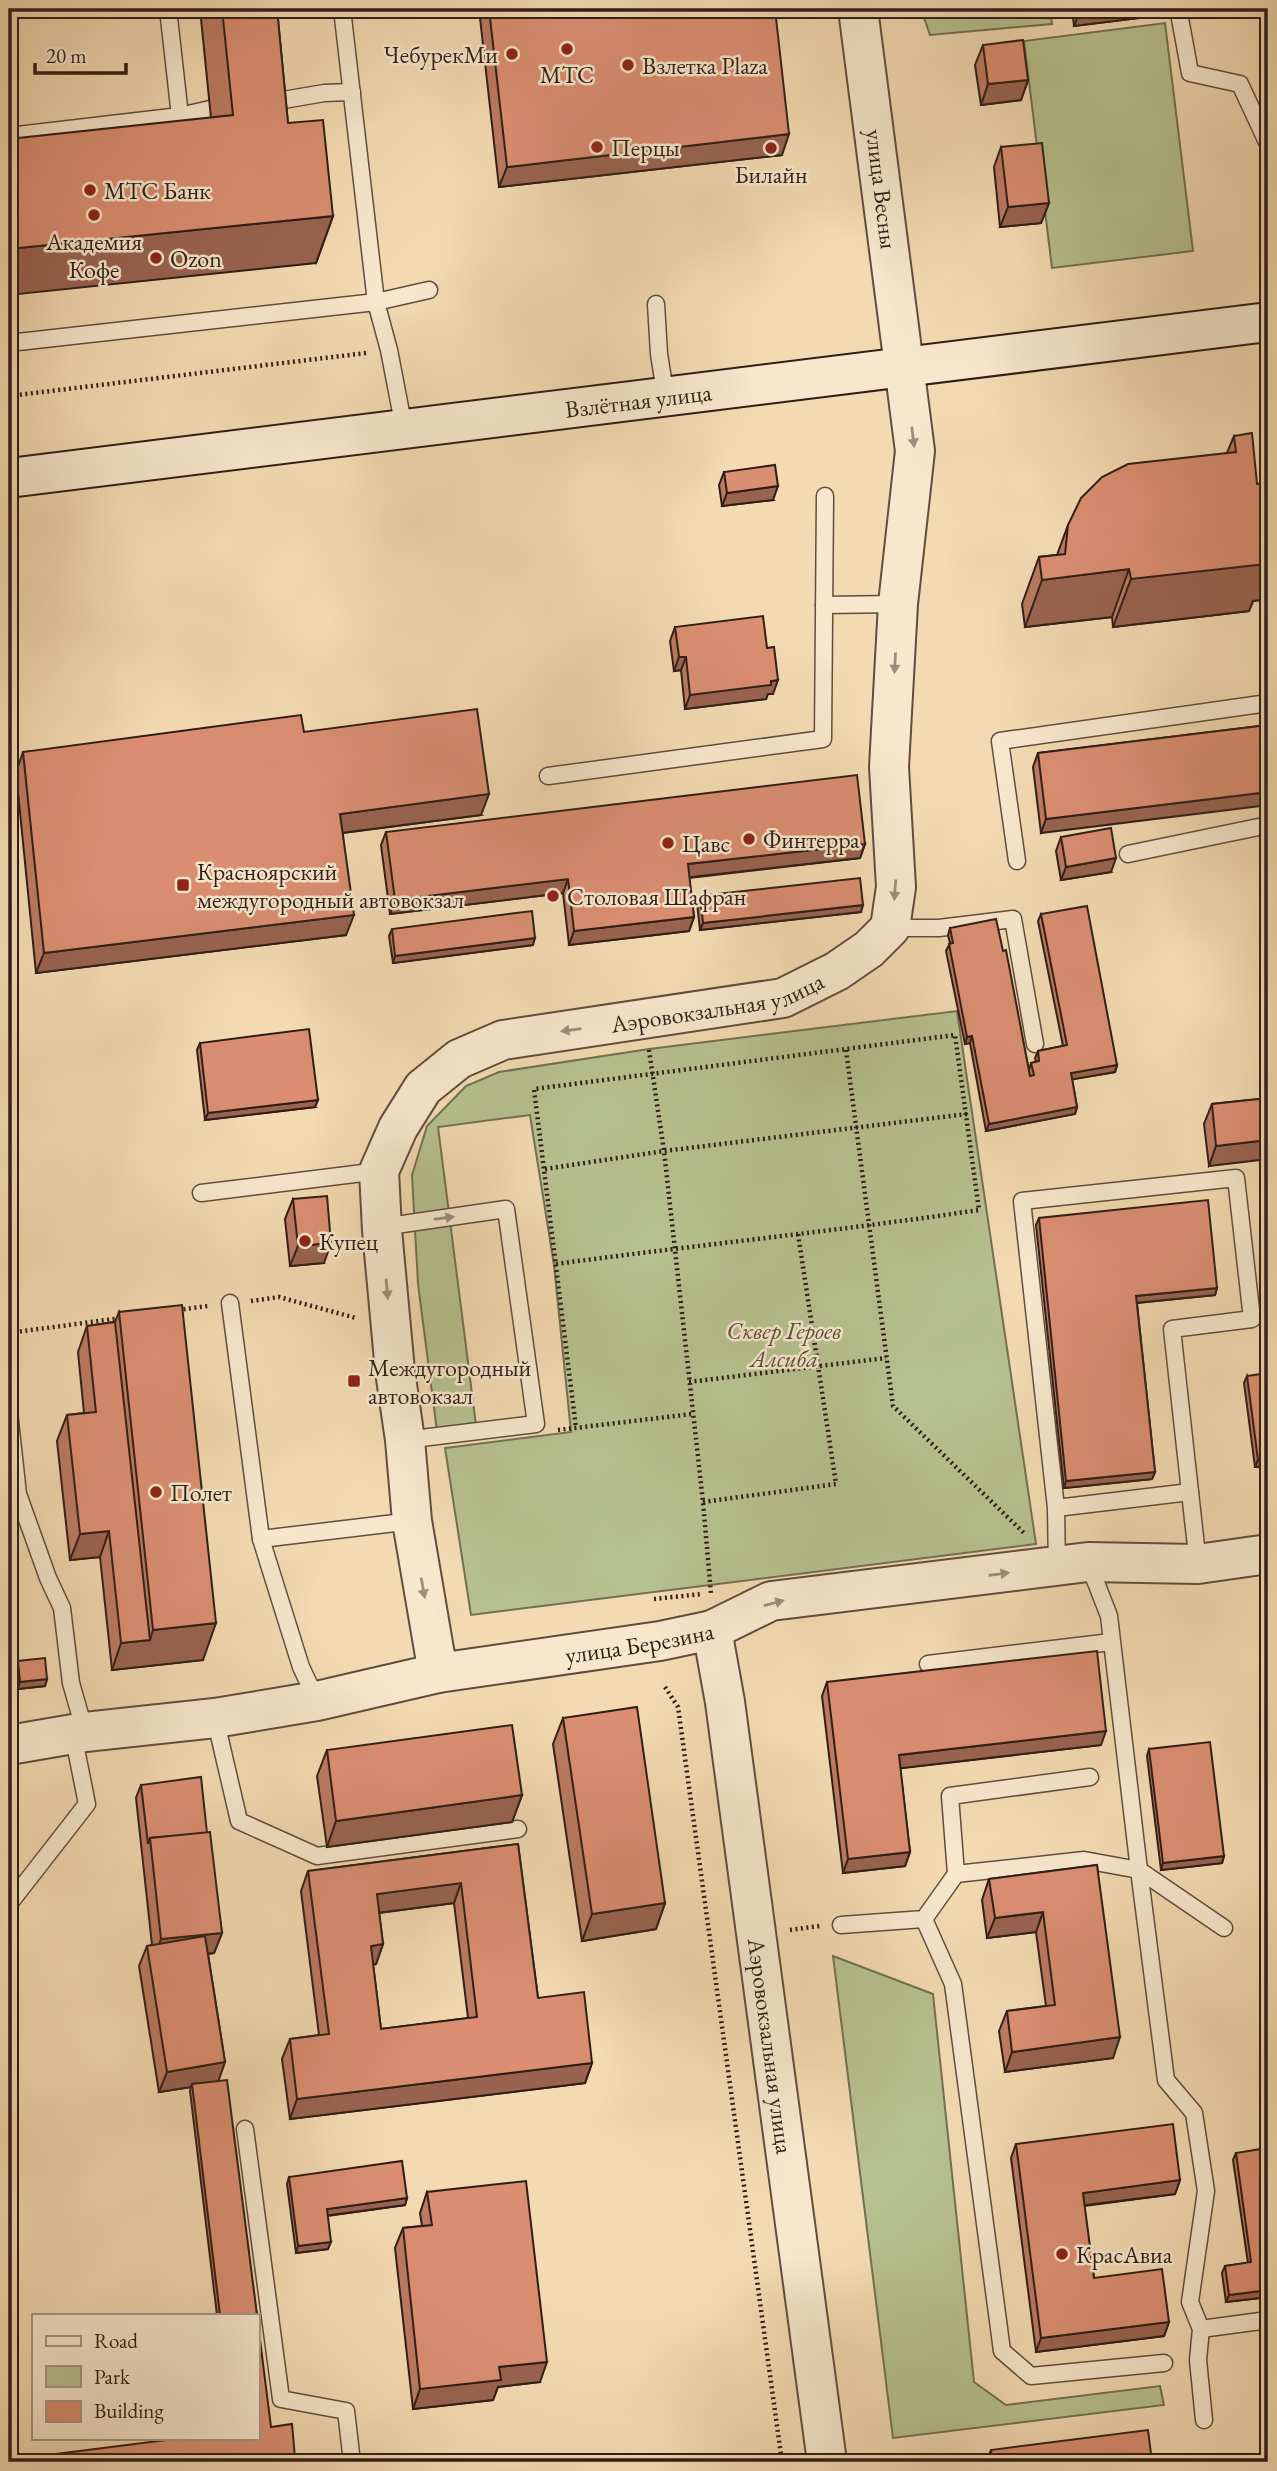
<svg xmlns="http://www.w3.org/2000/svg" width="1277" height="2471" font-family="'EB Garamond',serif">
	<rect width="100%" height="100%" fill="#f3dab2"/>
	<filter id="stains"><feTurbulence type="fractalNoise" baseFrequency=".00286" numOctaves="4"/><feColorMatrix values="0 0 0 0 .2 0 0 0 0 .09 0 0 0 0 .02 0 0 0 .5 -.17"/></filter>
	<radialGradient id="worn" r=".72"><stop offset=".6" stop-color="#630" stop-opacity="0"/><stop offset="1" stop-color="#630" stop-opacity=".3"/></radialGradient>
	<g fill="#b6c18f" stroke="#737052" stroke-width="2">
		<path d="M921,9H1050L1052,24L930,35Z"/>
		<path d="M1165,23L1193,251L1052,268L1024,41Z"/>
		<path d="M957,1011L1036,1544L471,1615L445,1448L571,1432L554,1265L530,1115L438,1127L476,1425L437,1431L418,1284L412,1175L427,1126L466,1086L499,1072L649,1049Z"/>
		<path d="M833,1956L933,1994L974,2382L1006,2405L1160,2386L1164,2405L893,2438Z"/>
	</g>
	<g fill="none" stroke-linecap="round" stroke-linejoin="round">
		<defs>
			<g id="service">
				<path d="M342,9L376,302L389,350L404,428"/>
				<path d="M1179,13L1190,73L1240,84L1268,144"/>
				<path d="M266,103L324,93L352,92"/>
				<path d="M180,116L210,109"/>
				<path d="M9,136L180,116L168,9"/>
				<path d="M656,304L659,354L666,398"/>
				<path d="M9,343L376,302L429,290"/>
				<path d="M824,605L898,604"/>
				<path d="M548,776L823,739L825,496"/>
				<path d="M1128,854L1268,825"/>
				<path d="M1017,861L1000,741L1268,703"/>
				<path d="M890,928H939L1013,919L1035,1044"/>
				<path d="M201,1193L379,1171"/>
				<path d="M382,1227L506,1209L536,1424L405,1440"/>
				<path d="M230,1303L261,1539L301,1667L317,1701"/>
				<path d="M9,1412L18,1494L48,1578L62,1608L71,1683L85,1732"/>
				<path d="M1190,1492L1198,1564"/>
				<path d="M1056,1508L1190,1492L1172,1329L1252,1319L1236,1178L1022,1201L1056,1508L1057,1567"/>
				<path d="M261,1539L412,1521"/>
				<path d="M1088,1562L1109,1616L1139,1870L1224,1928"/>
				<path d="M928,1664L1111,1642"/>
				<path d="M215,1718L239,1821L317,1856L518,1829"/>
				<path d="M956,1874L1084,1860L1139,1870L1166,2080L1194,2113L1206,2191L1190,2302L1201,2329L1198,2360L1204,2420"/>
				<path d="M9,1904L87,1804L73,1734"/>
				<path d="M924,1919L953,1984L1002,2351L1031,2376L1164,2363"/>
				<path d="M841,1925L924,1919L956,1874L950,1796L1090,1777"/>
				<path d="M245,2129L281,2399L346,2411L352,2462"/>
				<path d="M1201,2329L1268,2320"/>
			</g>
			<g id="tertiary">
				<path id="s1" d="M712,1630L725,1702L827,2462"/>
				<path id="s2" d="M438,1673L412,1521L405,1440L395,1371L382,1230L379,1171L398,1128L423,1088L459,1059L503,1040L783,998L837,971L869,949L890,928L896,887L889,767L898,604L915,451L858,9"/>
				<path id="s3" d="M9,1745L85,1732L215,1718L317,1701L438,1673L660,1641L712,1630L771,1601L1088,1562L1198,1564L1268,1554"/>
			</g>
			<g id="secondary">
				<path id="s4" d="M9,478C428,424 849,376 1268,322"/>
			</g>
		</defs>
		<use href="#service" stroke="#614d3d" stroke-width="19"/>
		<use href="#tertiary" stroke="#614d3d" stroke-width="42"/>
		<use href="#secondary" stroke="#301e16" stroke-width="42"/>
		<g stroke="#301e16" stroke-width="4.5" stroke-dasharray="2 3.5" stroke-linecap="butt">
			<path d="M9,396L366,353"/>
			<path d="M649,1050L664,1151L703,1502L711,1594"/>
			<path d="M846,1050L893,1406L1026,1535"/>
			<path d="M545,1169L664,1151L967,1114"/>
			<path d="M556,1264C697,1245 838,1231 979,1210L955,1035L534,1089L576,1428"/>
			<path d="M251,1301L279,1297L356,1318"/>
			<path d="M178,1310L208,1306"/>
			<path d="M9,1333L121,1318"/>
			<path d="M689,1382L886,1358"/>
			<path d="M558,1430L692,1414"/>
			<path d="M703,1502L836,1484L798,1234"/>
			<path d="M654,1599L702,1594"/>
			<path d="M665,1687L678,1707L782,2462"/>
			<path d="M790,1930L820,1926"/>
		</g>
		<use href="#service" stroke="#f7e7cd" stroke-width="16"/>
		<use href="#tertiary" stroke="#f7e7cd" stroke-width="38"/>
		<use href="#secondary" stroke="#f7e7cd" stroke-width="38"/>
	</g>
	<g fill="#bc7a62" stroke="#301e16" stroke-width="2" fill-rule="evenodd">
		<path d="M200,9H277L288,123L333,216L316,263L211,118Z"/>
		<path d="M479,9H775L782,155L499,187Z"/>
		<path d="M1072,9H1212L1074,26Z"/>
		<path d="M983,45L1028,80L1021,100L981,105L975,65Z"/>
		<path d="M1001,147L1049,203L1041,223L1000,227L994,167Z"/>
		<path d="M1234,436L1257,484L1268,483V599L1253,601L1249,611L1113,627L1112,617L1025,627L1022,604L1039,557L1057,555L1068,525L1227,453Z"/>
		<path d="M724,472L773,500L722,506L719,485Z"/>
		<path d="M675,627L767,648L773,694H768L766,699L685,709L681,670L674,671L670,641Z"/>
		<path d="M1268,725L1041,833L1033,767L1038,753Z"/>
		<path d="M304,732L481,815L343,833L346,935L36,973L16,772L23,752Z"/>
		<path d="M386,832L865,844L860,858L689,878L694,917L689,931L569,945L563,893L390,914L381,845Z"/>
		<path d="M1061,837L1111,872L1061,880L1056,851Z"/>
		<path d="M700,896L861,912L700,930L697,903Z"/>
		<path d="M1041,914L1117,1065L1115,1072L1072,1079L1077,1107L1075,1114L986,1131L970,1043L965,1044L946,951L950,943L948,935L950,928L1003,951L1029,1070L1031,1063L1036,1062L1035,1058L1038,1051L1063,1046L1038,921Z"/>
		<path d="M392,929L533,945L393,963L389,936Z"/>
		<path d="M200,1043L315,1107L205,1120L197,1050Z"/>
		<path d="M1268,1098L1209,1166L1204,1124L1212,1104Z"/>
		<path d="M293,1199L324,1263L290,1266L285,1219Z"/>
		<path d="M1039,1218L1217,1288L1215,1295L1137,1303L1155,1472L1152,1479L1064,1488L1036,1225Z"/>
		<path d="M119,1312L203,1660L112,1670L100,1557L70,1560L57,1441L67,1415L84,1413L78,1352L87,1326L115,1322Z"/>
		<path d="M1247,1376L1268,1466L1255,1467L1244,1383Z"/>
		<path d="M18,1661L47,1679L45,1686L18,1689L15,1668Z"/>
		<path d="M827,1682L1101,1745L900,1768L910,1852L905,1866L843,1873L822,1696Z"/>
		<path d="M563,1718L665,1903L656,1929L582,1941L553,1744Z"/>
		<path d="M1149,1749L1224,1856L1222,1863L1161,1870L1147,1756Z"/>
		<path d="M327,1750L522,1795L512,1822L327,1847L317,1776Z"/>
		<path d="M141,1785L207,1833L222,1933L214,1953L208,1954L225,2062L218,2081L257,2315H217L190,2091L191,2087L159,2092L139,1966L147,1946L152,1945L136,1798Z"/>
		<path d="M518,1844L538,1998L592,2063L585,2083L290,2119L282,2059L290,2039L319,2035L301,1891L308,1871ZM454,1903L468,2018L381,2029L373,1965L376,1964L383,1944L379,1913Z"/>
		<path d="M1097,1865L1113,2058L1005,2072L999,2031L1007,2011L1046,2006L1036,1932L987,1938L982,1900L989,1879Z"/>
		<path d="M1016,2144L1180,2180L1175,2194L1084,2206L1094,2278L1169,2322L1164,2336L1036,2352L1011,2158Z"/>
		<path d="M1236,2153L1268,2160V2297L1226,2302L1222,2273L1225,2266L1248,2263L1233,2160Z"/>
		<path d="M289,2177L407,2198L405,2205L327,2216L328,2249L296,2253L287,2184Z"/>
		<path d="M427,2192L540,2382L498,2387L493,2400L413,2409L395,2248L403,2228L422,2226L420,2213Z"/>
		<path d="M991,2450L1152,2462H986Z"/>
	</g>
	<g fill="#996350" stroke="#301e16" stroke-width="2">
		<path d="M1081,9H1212L1074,26Z"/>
		<path d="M1028,80L1021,100L981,105L988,84Z"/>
		<path d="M789,134L782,155L499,187L507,167Z"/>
		<path d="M1049,203L1041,223L1000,227L1008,207Z"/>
		<path d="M333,216L316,263L9,295V249Z"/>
		<path d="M778,486L773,500L722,506L727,493Z"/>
		<path d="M1268,554V599L1253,601L1249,611L1113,627L1131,579Z"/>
		<path d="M1129,569L1112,617L1025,627L1042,580Z"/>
		<path d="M679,657H686L681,670L674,671Z"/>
		<path d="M778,680L773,694H768L766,699L685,709L690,695Z"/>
		<path d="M1268,792V805L1041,833L1046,819Z"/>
		<path d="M489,794L481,815L333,834L340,814Z"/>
		<path d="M865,844L860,858L683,878L688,864Z"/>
		<path d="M1116,858L1111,872L1061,880L1066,867Z"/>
		<path d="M568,879L563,893L390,914L395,900Z"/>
		<path d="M863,905L861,912L700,930L703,923Z"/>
		<path d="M354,915L346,935L36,973L44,953Z"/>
		<path d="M694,917L689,931L569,945L574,931Z"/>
		<path d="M535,938L533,945L393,963L395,956Z"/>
		<path d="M972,1036L970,1043L965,1044L967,1037Z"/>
		<path d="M1117,1065L1115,1072L1069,1080L1071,1073Z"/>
		<path d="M318,1100L315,1107L205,1120L208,1113Z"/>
		<path d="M1077,1107L1075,1114L986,1131L989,1124Z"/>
		<path d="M1268,1140V1159L1209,1166L1216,1146Z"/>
		<path d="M331,1243L324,1263L290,1266L298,1246Z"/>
		<path d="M1217,1288L1215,1295L1134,1303L1136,1296Z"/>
		<path d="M1268,1459V1466L1255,1467L1258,1460Z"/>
		<path d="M1155,1472L1152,1479L1064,1488L1066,1481Z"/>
		<path d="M109,1531L100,1557L70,1560L80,1534Z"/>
		<path d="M216,1623L203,1660L112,1670L121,1643L150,1640L153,1630Z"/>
		<path d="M47,1679L45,1686L18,1689L20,1682Z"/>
		<path d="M1106,1731L1101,1745L894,1769L899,1755Z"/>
		<path d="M522,1795L512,1822L327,1847L336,1821Z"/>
		<path d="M910,1852L905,1866L843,1873L848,1859Z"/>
		<path d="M1224,1856L1222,1863L1161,1870L1163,1863Z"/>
		<path d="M461,1883L454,1903L369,1914L377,1894Z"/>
		<path d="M665,1903L656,1929L582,1941L592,1914Z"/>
		<path d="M1043,1912L1036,1932L987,1938L995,1918Z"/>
		<path d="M222,1933L214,1953L154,1959L161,1939Z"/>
		<path d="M383,1944L376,1964L363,1966L371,1946Z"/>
		<path d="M1120,2037L1113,2058L1005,2072L1012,2052Z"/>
		<path d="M225,2062L218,2082L192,2084L191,2087L159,2092L167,2072Z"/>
		<path d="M592,2063L585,2083L290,2119L297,2099Z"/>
		<path d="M1180,2180L1175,2194L1078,2206L1083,2193Z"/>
		<path d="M407,2198L405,2205L324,2216L327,2209Z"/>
		<path d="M331,2242L328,2249L296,2253L298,2246Z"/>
		<path d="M1268,2290V2297L1226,2302L1229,2295Z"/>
		<path d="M1169,2322L1164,2336L1036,2352L1041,2338Z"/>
		<path d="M547,2362L540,2382L498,2387L493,2400L413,2409L420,2389L499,2367Z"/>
		<path d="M295,2458L294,2462H258Z"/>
	</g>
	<g fill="#db8e72" stroke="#301e16" stroke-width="2" fill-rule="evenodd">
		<path d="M222,9H277L288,123L323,120L333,216L9,249V139L233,115Z"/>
		<path d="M489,9H775L789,134L507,167Z"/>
		<path d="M1023,40L1028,80L988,84L983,45Z"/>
		<path d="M1042,143L1049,203L1008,207L1001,147Z"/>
		<path d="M1252,433L1257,484L1268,483V554H1265L1266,564L1131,579L1129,569L1042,580L1039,557L1065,554L1068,525L1081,498L1102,477L1128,464L1236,452L1234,436Z"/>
		<path d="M775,465L778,486L727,493L724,472Z"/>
		<path d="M763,616L767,648L774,647L778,680L771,681V685L690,695L686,657H679L675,627Z"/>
		<path d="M477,709L489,794L340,814L354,915L44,953L23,752L301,715L304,732Z"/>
		<path d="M1268,725V792L1046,819L1038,753Z"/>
		<path d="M857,775L865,844L688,864L694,917L574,931L568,879L395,900L386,832Z"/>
		<path d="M1111,828L1116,858L1066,867L1061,837Z"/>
		<path d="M860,878L863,905L703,923L700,896Z"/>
		<path d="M1087,906L1117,1065L1071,1073L1077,1107L989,1124L972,1036L967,1037L949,944L953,943L950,928L996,919L1003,951L1006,950L1030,1076L1034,1075L1031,1063L1039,1061L1038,1051L1067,1045L1041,914Z"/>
		<path d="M532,911L535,938L395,956L392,929Z"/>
		<path d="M309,1029L318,1100L208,1113L200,1043Z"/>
		<path d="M1268,1098V1140L1216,1146L1212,1104Z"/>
		<path d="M327,1196L331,1243L298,1246L293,1199Z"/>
		<path d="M1208,1200L1217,1288L1136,1296L1155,1472L1066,1481L1039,1218Z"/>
		<path d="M182,1305L216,1623L153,1630L119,1312Z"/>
		<path d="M115,1322L150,1640L121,1643L109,1531L80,1534L67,1415L96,1412L87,1326Z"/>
		<path d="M1268,1373V1459L1258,1460L1247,1376Z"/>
		<path d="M1097,1651L1106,1731L899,1755L910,1852L848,1859L827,1682Z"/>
		<path d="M45,1658L47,1679L20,1682L18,1661Z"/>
		<path d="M637,1707L665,1903L592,1914L563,1718Z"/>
		<path d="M512,1725L522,1795L336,1821L327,1750Z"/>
		<path d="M1210,1742L1224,1856L1163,1863L1149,1749Z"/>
		<path d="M201,1777L207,1833L150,1838L148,1844L141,1785Z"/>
		<path d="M210,1832L222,1933L161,1939L150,1838Z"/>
		<path d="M518,1844L538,1998L584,1992L592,2063L297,2099L290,2039L329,2034L308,1871ZM461,1883L477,2017L381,2029L371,1946L383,1944L377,1894Z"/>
		<path d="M1097,1865L1120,2037L1012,2052L1007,2011L1055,2005L1043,1912L995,1918L989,1879Z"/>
		<path d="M205,1936L225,2062L167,2072L147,1946Z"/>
		<path d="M227,2080L257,2315H220L192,2084Z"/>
		<path d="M1173,2124L1180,2180L1083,2193L1094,2278L1162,2269L1169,2322L1041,2338L1016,2144Z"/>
		<path d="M1267,2148L1268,2160V2290L1229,2295L1225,2266L1251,2262L1236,2153Z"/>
		<path d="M402,2161L407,2198L327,2209L331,2242L298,2246L289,2177Z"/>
		<path d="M526,2181L547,2362L499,2367L501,2380L420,2389L403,2228L432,2225L427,2192Z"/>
		<path d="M257,2316L271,2427L292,2424L295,2458L258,2462H9V2460L182,2438H257Z"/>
		<path d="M1148,2430L1152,2462H992L991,2450Z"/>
	</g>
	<defs><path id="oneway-solid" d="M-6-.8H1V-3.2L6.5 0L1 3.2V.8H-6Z" transform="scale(1.75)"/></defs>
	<g fill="#9d8d7b">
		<use href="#oneway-solid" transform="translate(913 437) rotate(83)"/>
		<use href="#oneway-solid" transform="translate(895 663) rotate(93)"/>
		<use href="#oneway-solid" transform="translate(895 890) rotate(94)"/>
		<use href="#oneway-solid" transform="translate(571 1030) rotate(172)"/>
		<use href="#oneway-solid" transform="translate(444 1218) rotate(-8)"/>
		<use href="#oneway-solid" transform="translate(387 1289) rotate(85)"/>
		<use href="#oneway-solid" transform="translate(999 1574) rotate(-7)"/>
		<use href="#oneway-solid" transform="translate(423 1588) rotate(80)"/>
		<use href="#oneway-solid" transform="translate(774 1603) rotate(-15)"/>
	</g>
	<g fill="#8f2418" stroke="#f7e7cd" stroke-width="2.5">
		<circle cx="567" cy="49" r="7"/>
		<circle cx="512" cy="54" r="7"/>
		<circle cx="628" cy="65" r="7"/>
		<circle cx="597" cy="147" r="7"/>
		<circle cx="771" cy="148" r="7"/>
		<circle cx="90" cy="190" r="7"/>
		<circle cx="94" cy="215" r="7"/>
		<circle cx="156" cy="258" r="7"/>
		<circle cx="749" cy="839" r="7"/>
		<circle cx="668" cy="843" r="7"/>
		<rect x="176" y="878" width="14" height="14" rx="3.5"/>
		<circle cx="553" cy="896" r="7"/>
		<circle cx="305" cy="1241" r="7"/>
		<rect x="347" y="1374" width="14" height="14" rx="3.5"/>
		<circle cx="156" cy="1492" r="7"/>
		<circle cx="1062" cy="2254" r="7"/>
	</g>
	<g text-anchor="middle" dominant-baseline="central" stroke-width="5" stroke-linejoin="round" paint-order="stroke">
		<g font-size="24" fill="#301e16" stroke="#f7e7cd" text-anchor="start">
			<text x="498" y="54" text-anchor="end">ЧебурекМи</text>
			<text x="642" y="65">Взлетка Plaza</text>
			<text x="567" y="74" text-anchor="middle">МТС</text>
			<text x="611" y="147">Перцы</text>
			<text x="771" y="174" text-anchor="middle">Билайн</text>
			<text x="104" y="190">МТС Банк</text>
			<text x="94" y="241" text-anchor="middle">Академия<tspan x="94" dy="28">Кофе</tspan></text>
			<text x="170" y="258">Ozon</text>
			<text x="763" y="839">Финтерра</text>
			<text x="682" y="843">Цавс</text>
			<text x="197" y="871">Красноярский<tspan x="197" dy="28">междугородный автовокзал</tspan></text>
			<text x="567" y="896">Столовая Шафран</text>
			<text x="319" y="1241">Купец</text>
			<text x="368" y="1367">Междугородный<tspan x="368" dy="28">автовокзал</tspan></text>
			<text x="170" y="1492">Полет</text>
			<text x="1076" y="2254">КрасАвиа</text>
		</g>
		<g font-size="24" fill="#301e16" stroke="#f7e7cd">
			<text transform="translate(882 189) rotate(83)">улица Весны</text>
			<text stroke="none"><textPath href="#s4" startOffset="634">Взлётная улица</textPath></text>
			<text stroke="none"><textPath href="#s2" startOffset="912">Аэровокзальная улица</textPath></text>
			<text stroke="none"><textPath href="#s3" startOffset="639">улица Березина</textPath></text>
			<text stroke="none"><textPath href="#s1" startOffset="420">Аэровокзальная улица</textPath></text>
		</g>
		<g font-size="24" font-style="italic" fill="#584f3a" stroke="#f7e7cd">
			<text x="784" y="1330">Сквер Героев<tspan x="784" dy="28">Алсиба</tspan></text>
		</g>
	</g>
	<rect width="1277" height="2471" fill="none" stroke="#f3dab2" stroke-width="35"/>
	<rect x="10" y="10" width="1256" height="2450" fill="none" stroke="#301e16" stroke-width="3.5"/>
	<rect x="18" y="18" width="1242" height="2436" fill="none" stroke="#301e16" stroke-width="2"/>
	<rect x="32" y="2314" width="228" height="126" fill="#f7e7cd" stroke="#a79784" stroke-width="2"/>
	<rect x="46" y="2336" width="35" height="10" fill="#f7e7cd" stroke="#a79784" stroke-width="2"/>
	<text x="94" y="2348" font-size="21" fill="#301e16">Road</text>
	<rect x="46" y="2366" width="35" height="21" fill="#b6c18f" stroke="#a79784" stroke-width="2"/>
	<text x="94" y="2384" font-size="21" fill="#301e16">Park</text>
	<rect x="46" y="2401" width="35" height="21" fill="#db8e72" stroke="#a79784" stroke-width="2"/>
	<text x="94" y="2418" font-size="21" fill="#301e16">Building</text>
	<path d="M35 63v10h91v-10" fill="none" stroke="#301e16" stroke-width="3.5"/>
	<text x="46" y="63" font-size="21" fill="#301e16" stroke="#f7e7cd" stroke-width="5" paint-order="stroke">20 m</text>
	<rect width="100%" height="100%" filter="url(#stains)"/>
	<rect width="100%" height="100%" fill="url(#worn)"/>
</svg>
